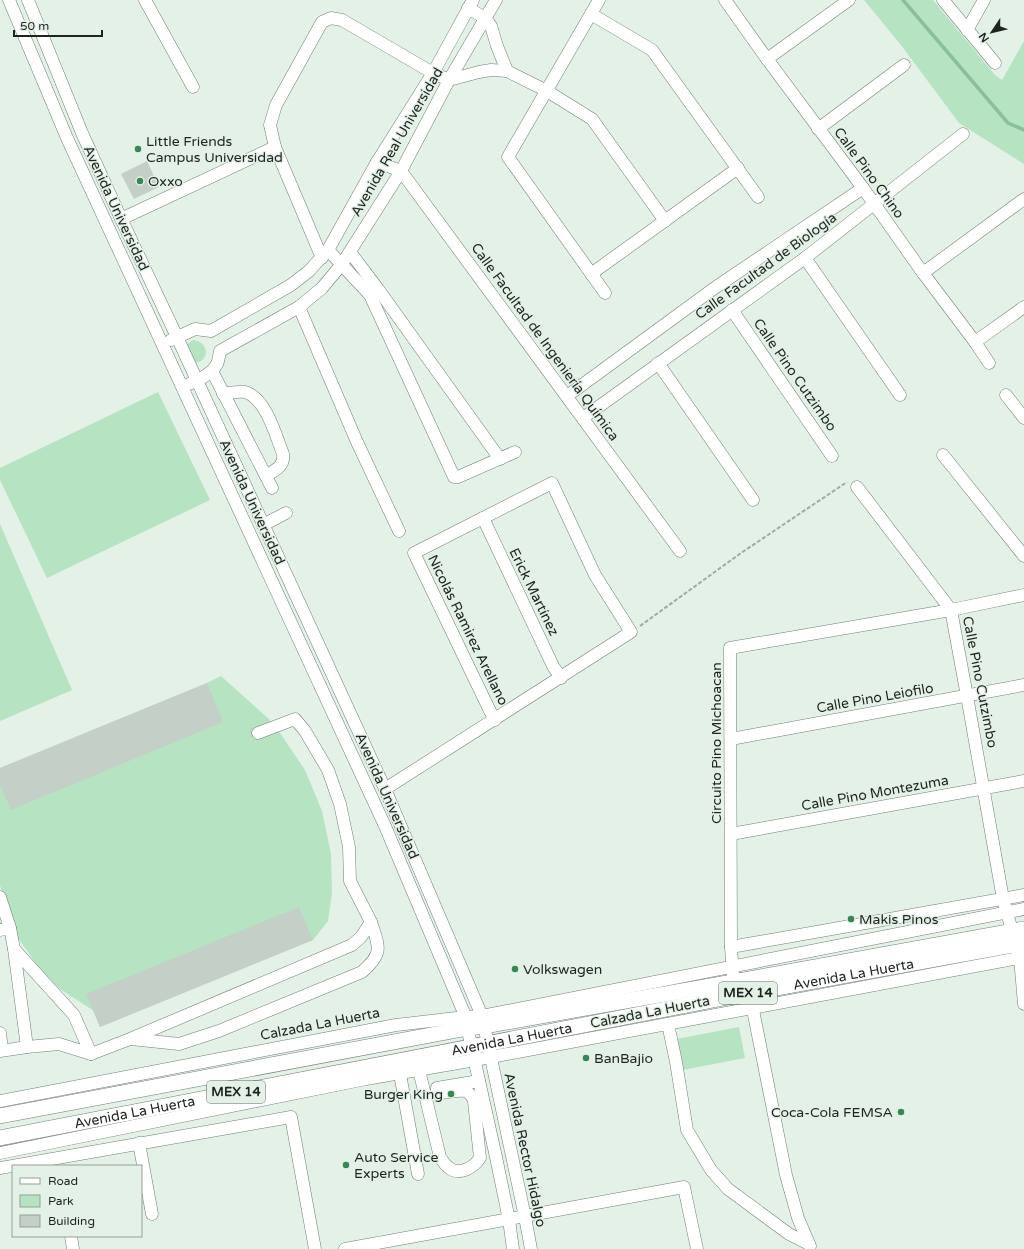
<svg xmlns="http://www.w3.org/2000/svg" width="1024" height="1249" font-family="'Varela Round',sans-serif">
	<rect width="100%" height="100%" fill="#e4f1e7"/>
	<g fill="#b6e3c2">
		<path d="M864,0H933L995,75L1002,80L1024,41V164L959,123L901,45Z"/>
		<path d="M193,340C210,342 210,362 194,363L187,344Z"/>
		<path d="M158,392L210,500L47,578L0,480V468Z"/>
		<path d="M0,524L72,690L0,721Z"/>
		<path d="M221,676L270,720L280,733L305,770L322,811L331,854L332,893L328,921L313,940L100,1027L94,1011L60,989L39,968L16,935L3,897L0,885V768L207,683Z"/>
		<path d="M739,1027L745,1058L683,1070L677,1039Z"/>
	</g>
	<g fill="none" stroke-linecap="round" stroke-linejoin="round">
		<path stroke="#89c099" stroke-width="3.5" d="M903,0L1008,123L1024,130"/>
	</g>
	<g fill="#c4d0c7">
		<path d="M147,161L159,187L134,199L121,174Z"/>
		<path d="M207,683L223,722L11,810L0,785V768Z"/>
		<path d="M299,907L313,940L100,1027L86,994Z"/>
	</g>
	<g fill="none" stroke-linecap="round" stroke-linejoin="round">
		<defs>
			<g id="minor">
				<path d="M9,0L67,138L385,826L464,1013L496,1157L509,1220L513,1249"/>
				<path d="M28,0L82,133L118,212L177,337L385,789L482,1016L525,1217L531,1249"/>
				<path d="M145,0L193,87"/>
				<path d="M599,0L508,157L605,293"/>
				<path d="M725,0L767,59L863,188L923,273L975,342L989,363"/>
				<path d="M943,0L995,63"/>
				<path d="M468,8L485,18L491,26L497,46L507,71"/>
				<path d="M591,14L652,50L758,197"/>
				<path d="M967,30L984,0"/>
				<path d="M767,59L849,0"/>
				<path d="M818,129L904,65"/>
				<path d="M377,162L401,171L680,551"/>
				<path d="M121,219L275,147"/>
				<path d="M328,250L370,295L454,477H458L515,452"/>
				<path d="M350,252L378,289L500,459"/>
				<path d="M322,258L275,147L270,125L276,105L322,22L331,18L342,20L433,73L449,80L479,72L491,70L507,71L547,91L592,119L665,221"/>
				<path d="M805,258L900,395"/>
				<path d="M923,273L1024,199"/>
				<path d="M591,274L738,168"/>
				<path d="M299,307L357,442L399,531"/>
				<path d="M732,310L832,456"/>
				<path d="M171,340L195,329L211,331L291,285L309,271L328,250L377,162L433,73L473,0"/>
				<path d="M975,342L1024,307"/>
				<path d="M658,363L753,500"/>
				<path d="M212,371L272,488"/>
				<path d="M189,384C199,380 212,374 217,364C219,360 219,355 220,351L299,307L322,288L342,264L401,171L449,80L496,0"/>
				<path d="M223,394C230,393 239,391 245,392C266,398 276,436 283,454C285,466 275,470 266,476"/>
				<path d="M1006,395L1024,418"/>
				<path d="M567,396L716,287L863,188"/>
				<path d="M583,418L805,258L963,134"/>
				<path d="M943,455L1024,556"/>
				<path d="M857,487L951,610L967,696L1003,899L1020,958L1024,1004"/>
				<path d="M483,518L553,666L561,678"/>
				<path d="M263,525L286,513"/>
				<path d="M731,739L1024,685"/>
				<path d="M385,789C467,737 549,685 631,632L595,575L552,483L414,553L489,709L495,720"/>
				<path d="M731,834L1024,781"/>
				<path d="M0,897L10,928"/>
				<path d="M0,930L10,928L14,949L27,1047"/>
				<path d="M731,947L1024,895"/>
				<path d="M14,949L74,1015L91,1054"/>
				<path d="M733,975L731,947L730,648L951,610L1024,595"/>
				<path d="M751,1000L786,1175L798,1218L810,1246"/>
				<path d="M668,1024L676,1062L687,1130L711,1170L728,1189L789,1234L809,1244"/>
				<path d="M0,1033L2,1050"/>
				<path d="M131,1039L179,1044L219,1031L362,972C384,953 379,947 371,922"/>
				<path d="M0,1051L27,1047L59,1044L91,1054L130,1039L352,945L361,937L371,922L350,881L349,847L340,804L328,770L305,731L295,719L258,733"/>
				<path d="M419,1070L440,1157C442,1160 445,1165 448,1167C459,1177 474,1167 480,1158L474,1101C467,1083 454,1094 439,1093L437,1092V1088L479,1081"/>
				<path d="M400,1074L418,1174"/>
				<path d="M0,1101L396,1025L465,1017L482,1016L1024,909"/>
				<path d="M139,1143L152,1214"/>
				<path d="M0,1153L366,1079L475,1060L1024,957"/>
				<path d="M0,1168L291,1117L315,1249"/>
				<path d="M71,1236L73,1249"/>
				<path d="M345,1249L684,1187L697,1249"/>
			</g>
			<g id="major">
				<path d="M0,1116L468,1028L484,1026L733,982L1024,929"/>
				<path id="s1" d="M0,1138L749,993L1024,943"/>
			</g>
		</defs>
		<use href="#minor" stroke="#737e76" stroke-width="13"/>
		<use href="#major" stroke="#737e76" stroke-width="16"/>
		<path stroke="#a0aaa2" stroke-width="2" stroke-dasharray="4 2" stroke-linecap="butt" d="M640,626L741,553L847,482"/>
		<use href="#minor" stroke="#fff" stroke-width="12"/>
		<use href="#major" stroke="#fff" stroke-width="15"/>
	</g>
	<g fill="#398655" stroke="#e4f1e7" stroke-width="1.5">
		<circle cx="138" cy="149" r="4"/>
		<circle cx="140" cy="181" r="4"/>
		<circle cx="851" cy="919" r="4"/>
		<circle cx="515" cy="969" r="4"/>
		<circle cx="586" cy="1058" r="4"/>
		<circle cx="451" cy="1094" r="4"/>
		<circle cx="901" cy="1112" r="4"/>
		<circle cx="346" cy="1165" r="4"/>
	</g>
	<g text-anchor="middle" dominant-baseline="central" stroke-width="3" stroke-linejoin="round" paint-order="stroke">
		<g fill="#e4f1e7" stroke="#5a625c" stroke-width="1">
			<rect x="719" y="982" width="58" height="22" rx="3"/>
			<rect x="207" y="1081" width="58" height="22" rx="3"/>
		</g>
		<g font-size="13" font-weight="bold" fill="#1f2420">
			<text x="748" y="993">MEX 14</text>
			<text x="236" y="1092">MEX 14</text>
		</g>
		<g font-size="14" fill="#1f2420" stroke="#e4f1e7" text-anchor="start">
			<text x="146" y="141">Little Friends<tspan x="146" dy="16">Campus Universidad</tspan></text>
			<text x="148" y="181">Oxxo</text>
			<text x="859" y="919">Makis Pinos</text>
			<text x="523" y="969">Volkswagen</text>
			<text x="594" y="1058">BanBajio</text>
			<text x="443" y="1094" text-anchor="end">Burger King</text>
			<text x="893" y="1112" text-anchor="end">Coca-Cola FEMSA</text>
			<text x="354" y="1157">Auto Service<tspan x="354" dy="16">Experts</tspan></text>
		</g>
		<g font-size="14" fill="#1f2420" stroke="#e4f1e7">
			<text transform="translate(397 142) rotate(-60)">Avenida Real Universidad</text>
			<text transform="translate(869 173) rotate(54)">Calle Pino Chino</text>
			<text transform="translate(116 208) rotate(65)">Avenida Universidad</text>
			<text transform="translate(766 266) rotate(-36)">Calle Facultad de Biología</text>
			<text transform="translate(545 342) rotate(54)">Calle Facultad de Ingenierίa Quίmica</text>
			<text transform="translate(795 375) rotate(55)">Calle Pino Cutzimbo</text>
			<text transform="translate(252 502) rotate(65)">Avenida Universidad</text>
			<text transform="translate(534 592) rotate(64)">Erick Martínez</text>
			<text transform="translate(468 630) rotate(64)">Nicolás Ramirez Arellano</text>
			<text transform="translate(980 682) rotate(79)">Calle Pino Cutzimbo</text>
			<text transform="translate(875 698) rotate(-10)">Calle Pino Leiofilo</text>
			<text transform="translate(716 743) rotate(-90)">Circuito Pino Michoacan</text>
			<text transform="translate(875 793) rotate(-10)">Calle Pino Montezuma</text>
			<text transform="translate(387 796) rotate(66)">Avenida Universidad</text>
			<text stroke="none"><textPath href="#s1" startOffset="869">Avenida La Huerta</textPath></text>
			<text transform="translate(650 1012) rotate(-11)">Calzada La Huerta</text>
			<text transform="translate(320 1024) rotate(-11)">Calzada La Huerta</text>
			<text stroke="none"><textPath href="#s1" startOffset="521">Avenida La Huerta</textPath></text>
			<text stroke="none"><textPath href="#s1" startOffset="137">Avenida La Huerta</textPath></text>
			<text transform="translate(525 1150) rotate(78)">Avenida Rector Hidalgo</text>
		</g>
	</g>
	<rect x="12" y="1165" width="130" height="72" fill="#e4f1e7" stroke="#959f97"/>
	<rect x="20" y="1178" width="20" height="6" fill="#ffffff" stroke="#959f97"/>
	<text x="48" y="1185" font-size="12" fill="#1f2420">Road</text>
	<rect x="20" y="1195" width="20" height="12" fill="#b6e3c2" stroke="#959f97"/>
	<text x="48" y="1205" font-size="12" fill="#1f2420">Park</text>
	<rect x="20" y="1215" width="20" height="12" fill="#c4d0c7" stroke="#959f97"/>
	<text x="48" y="1225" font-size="12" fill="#1f2420">Building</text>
	<g transform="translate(992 32) rotate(235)" stroke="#e4f1e7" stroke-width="3" paint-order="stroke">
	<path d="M0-3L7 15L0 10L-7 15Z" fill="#1f2420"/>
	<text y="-6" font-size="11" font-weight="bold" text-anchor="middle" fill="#1f2420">N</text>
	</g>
	<path d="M14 30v6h88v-6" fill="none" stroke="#1f2420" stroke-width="2"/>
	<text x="20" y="30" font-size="12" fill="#1f2420" stroke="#e4f1e7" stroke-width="3" paint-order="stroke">50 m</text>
</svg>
